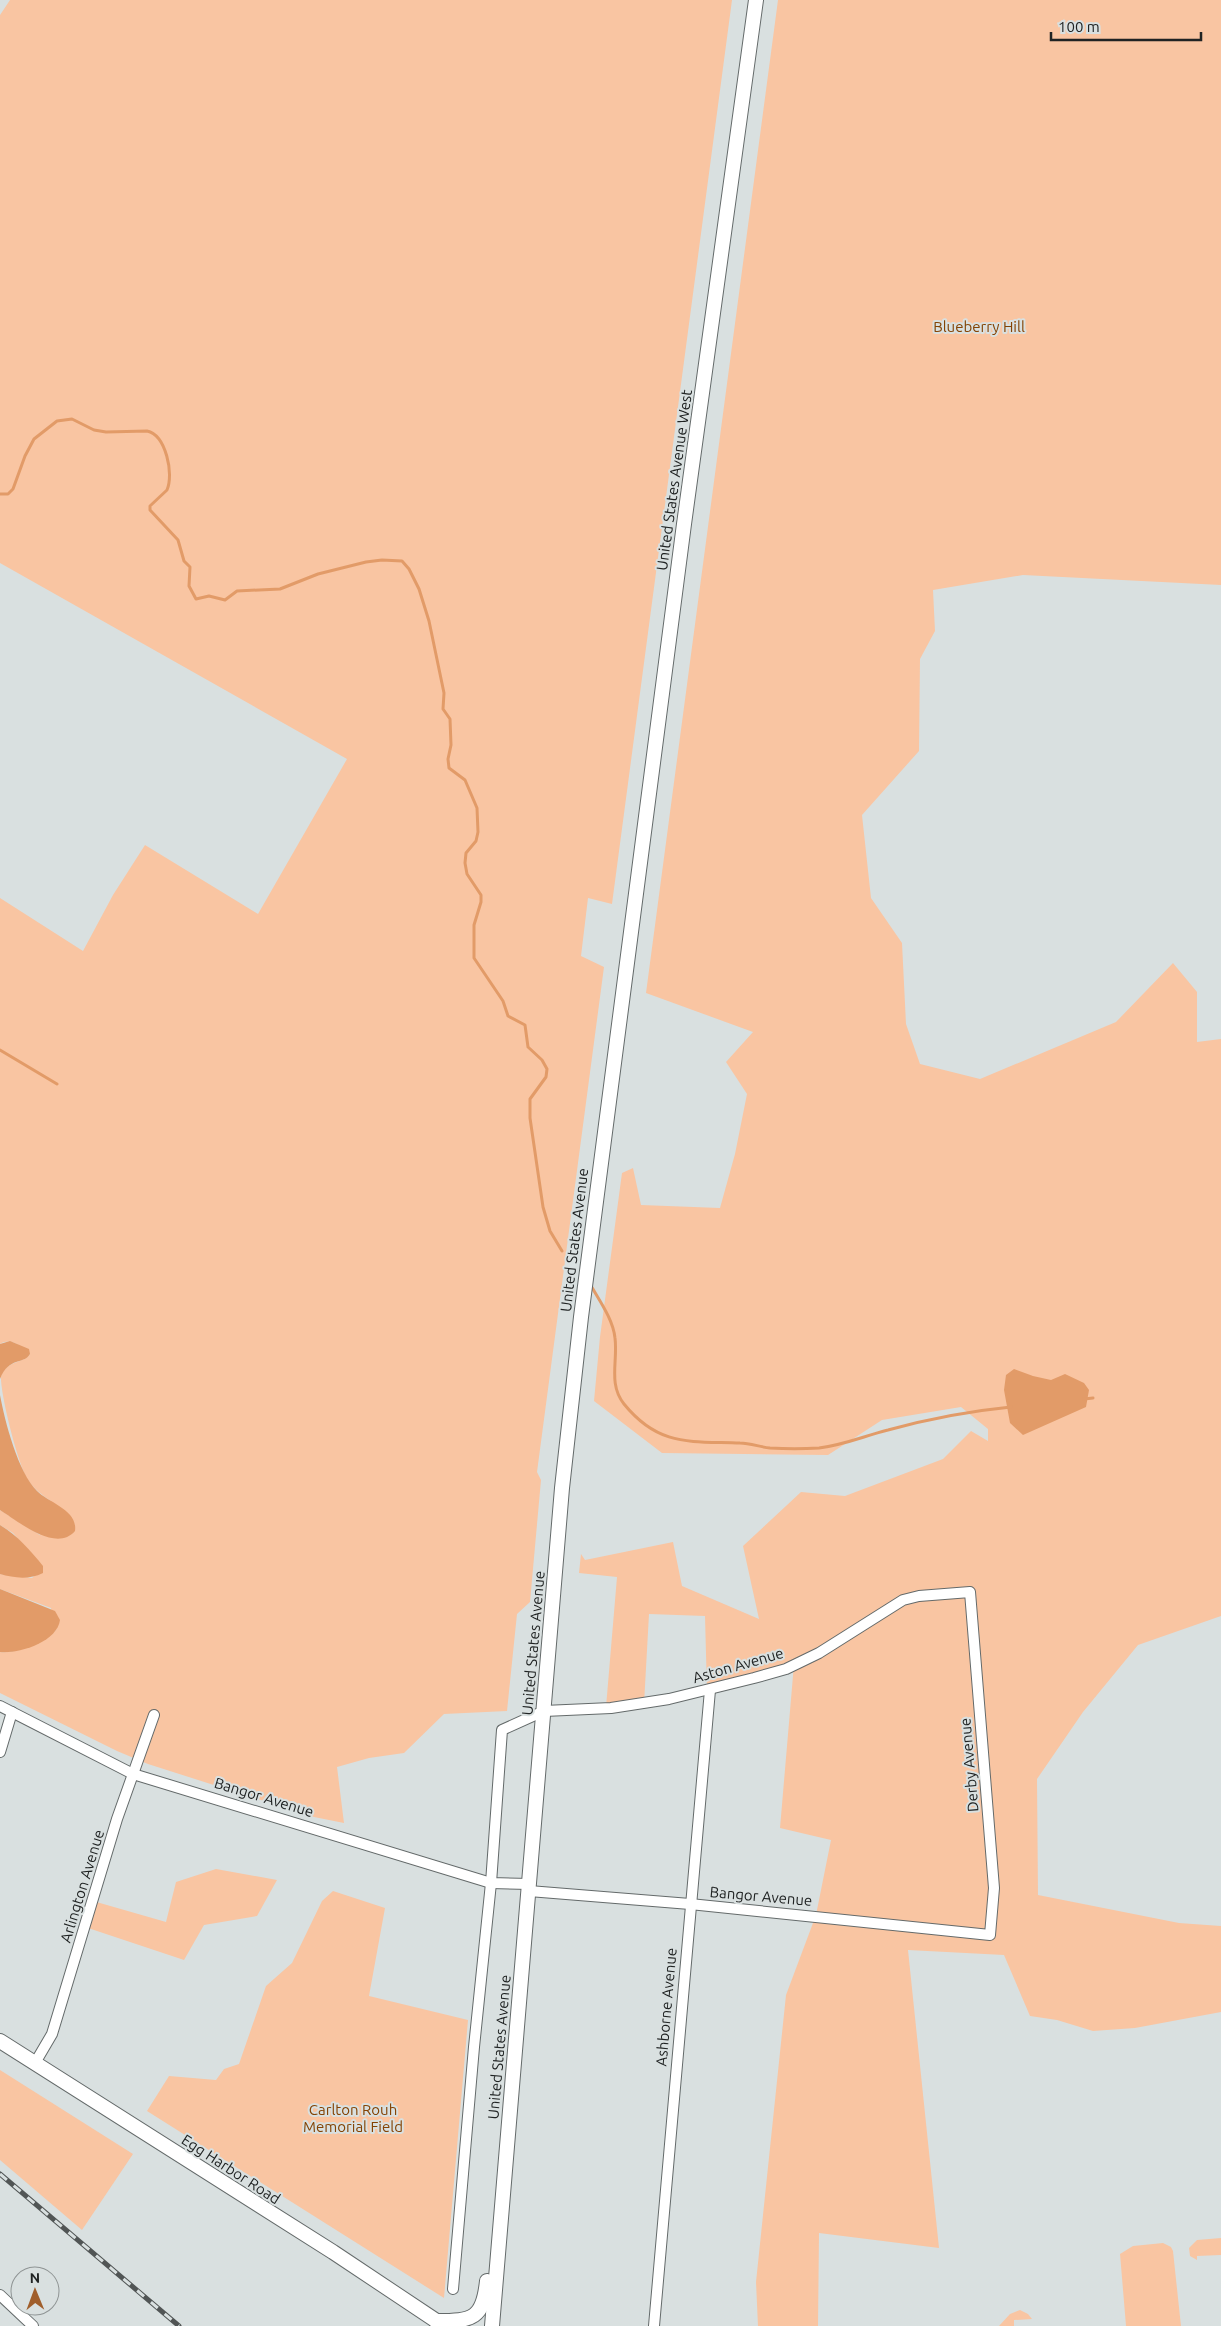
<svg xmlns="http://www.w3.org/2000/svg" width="1221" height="2326" font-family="Ubuntu,sans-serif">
	<rect width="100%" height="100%" fill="#d9e0e0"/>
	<g fill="#f9c5a2">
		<path d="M10,0H732L612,904L588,898L581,956L604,967L537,1472L541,1480L530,1602L517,1614L507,1711L444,1714L404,1753L369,1758L337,1767L344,1823L314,1817L148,1764L117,1751L0,1693V1652C18,1654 42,1642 56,1630L51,1608L0,1589V1574L32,1578L43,1567L13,1533L0,1525V1510L40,1535L51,1501C42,1495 34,1489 28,1480C18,1465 0,1393 1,1376C8,1359 24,1364 30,1354C21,1347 12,1337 0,1344V898L83,951L113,895L145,845L258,914L347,759L0,563V15Z"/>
		<path d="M778,0H1221V585L1023,575L933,590L935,631L920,659L919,751L862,815L871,898L902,943L906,1024L920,1064L980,1079L1116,1022L1173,963L1197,992V1042L1221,1039V1616L1138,1645L1083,1712L1037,1779L1038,1895L1179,1923L1221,1926V2012L1135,2028L1093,2031L1057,2020L1030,2016L1004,1955L908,1950L939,2248L819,2233L818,2326H758L756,2282L786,1995L816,1915L831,1840L780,1828L794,1664L707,1692L705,1616L649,1614L644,1704L606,1707L617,1577L579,1573L581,1554L585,1560L673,1542L682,1586L759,1619L743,1546L801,1492L845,1496L943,1459L971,1431L988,1441V1429L961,1407L882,1420L828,1455L662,1453L594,1401L600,1337L622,1173L633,1168L641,1205L720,1208L735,1154L747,1094L726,1062L753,1032L646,993Z"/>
		<path d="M216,1869L277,1880L257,1916L204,1925L184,1960L85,1927L93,1901L166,1922L176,1882Z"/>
		<path d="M333,1891L385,1908L369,1996L468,2020L444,2298L147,2111L169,2076L216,2080L224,2069L239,2064L266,1986L292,1963L322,1901Z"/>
		<path d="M0,2070L133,2154L82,2230L0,2160Z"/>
		<path d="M1221,2238V2255L1197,2256V2260L1190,2256L1189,2248L1197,2240Z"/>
		<path d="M1163,2243L1171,2247L1173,2251L1181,2326H1126L1120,2254L1133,2246Z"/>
		<path d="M1020,2310L1028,2314L1032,2319L1014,2320V2326H999L1010,2314Z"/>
	</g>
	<g fill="#e29b68">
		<path d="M10,1341L29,1349L30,1354C24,1365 9,1356 0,1379V1344Z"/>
		<path d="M1014,1369L1033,1376L1051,1380L1065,1374L1084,1383L1089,1390L1086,1407L1023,1435L1010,1423L1004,1390L1006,1375Z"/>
		<path d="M0,1395C5,1422 18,1472 37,1491C49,1503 78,1510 75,1531C56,1553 19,1522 0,1510Z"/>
		<path d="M0,1525C18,1536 30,1550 43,1566V1573C29,1580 14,1578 0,1574Z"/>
		<path d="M0,1589L55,1611L60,1620C57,1642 19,1654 0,1652Z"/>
	</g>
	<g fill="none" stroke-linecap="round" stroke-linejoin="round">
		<g stroke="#e29b68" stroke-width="3">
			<path d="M0,494H8L13,489L25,456L34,439L57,421L72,419L94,430L106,432L147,431C166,435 174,474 167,490L150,506V510L178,540L184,561L190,567L189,586L196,599L209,596L225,600L237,591L280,589L318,574L366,562L382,560L402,561L409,569L419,589L429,621L444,693L443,709L450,719L451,745L448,759L449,768L465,780L477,808L478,832L476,841L466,853L465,863L467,874L481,895V902L474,925V958L503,1001L508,1016L525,1025L528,1047L542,1060L547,1069L546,1077L530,1099V1118L543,1207L550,1231L562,1251"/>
			<path d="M0,1050L57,1084"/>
			<path d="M590,1284C599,1300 613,1319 615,1338C618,1361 608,1384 624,1404C659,1447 690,1441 740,1443C750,1443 760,1447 770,1448C786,1449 803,1449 819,1448C844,1445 864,1436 888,1430C928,1419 970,1411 1011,1407"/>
			<path d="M1084,1399L1093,1398"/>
		</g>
		<defs>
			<g id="street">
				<path d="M0,1706L133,1774L491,1883L529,1884"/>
				<path d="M0,1752L12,1712"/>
				<path d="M35,2063L52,2034L117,1819L154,1715"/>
				<path d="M453,2289L474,2047L491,1883L502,1730L544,1711L611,1708L669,1699L754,1678L786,1669L819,1653L903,1600L919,1596L970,1592L994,1888L990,1935L690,1904L529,1891"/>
				<path d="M0,2295L33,2326"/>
				<path d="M654,2326L710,1690"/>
			</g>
			<g id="secondary">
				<path d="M0,2041L333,2252L444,2326"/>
				<path d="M436,2321C473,2321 483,2319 487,2281"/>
				<path d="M492,2326L562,1488L581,1317L684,524L756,0"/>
			</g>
		</defs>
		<use href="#street" stroke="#646a6a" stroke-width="12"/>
		<use href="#secondary" stroke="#646a6a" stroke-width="16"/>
		<use href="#street" stroke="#fff" stroke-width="10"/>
		<use href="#secondary" stroke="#fff" stroke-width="14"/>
		<defs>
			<path id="rail" d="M0,2174L179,2326"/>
		</defs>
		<use href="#rail" stroke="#515555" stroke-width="5"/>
		<use href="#rail" stroke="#d9e0e0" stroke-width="3" stroke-dasharray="9" stroke-linecap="butt"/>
	</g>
	<g text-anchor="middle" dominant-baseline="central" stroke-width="4" stroke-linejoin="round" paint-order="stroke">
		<g font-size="15" fill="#844304" stroke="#d9e0e0">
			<text x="979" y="326">Blueberry Hill</text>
			<text x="353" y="2109">Carlton Rouh<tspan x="353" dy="17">Memorial Field</tspan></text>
		</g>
		<g font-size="15" fill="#202323" stroke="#d9e0e0">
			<text transform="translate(674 480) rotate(-82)">United States Avenue West</text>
			<text transform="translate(574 1240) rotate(-83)">United States Avenue</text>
			<text transform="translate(533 1643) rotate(-85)">United States Avenue</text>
			<text transform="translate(738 1665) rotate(-16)">Aston Avenue</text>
			<text transform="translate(969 1765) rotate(-95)">Derby Avenue</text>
			<text transform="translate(264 1797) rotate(17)">Bangor Avenue</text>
			<text transform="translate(82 1886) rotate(-73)">Arlington Avenue</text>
			<text transform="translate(761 1896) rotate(5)">Bangor Avenue</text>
			<text transform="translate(666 2007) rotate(-85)">Ashborne Avenue</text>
			<text transform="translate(499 2047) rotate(-85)">United States Avenue</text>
			<text transform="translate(231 2169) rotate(33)">Egg Harbor Road</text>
		</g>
	</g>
	<g transform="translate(35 2291) rotate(359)"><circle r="24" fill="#d9e0e0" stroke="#8f9494"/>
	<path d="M0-4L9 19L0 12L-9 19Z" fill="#a05e2b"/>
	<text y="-8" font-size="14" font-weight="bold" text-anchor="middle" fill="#202323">N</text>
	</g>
	<path d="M1051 32v8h150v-8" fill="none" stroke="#202323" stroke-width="2.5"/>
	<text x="1058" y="32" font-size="15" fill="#202323" stroke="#d9e0e0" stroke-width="4" paint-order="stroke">100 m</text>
</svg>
